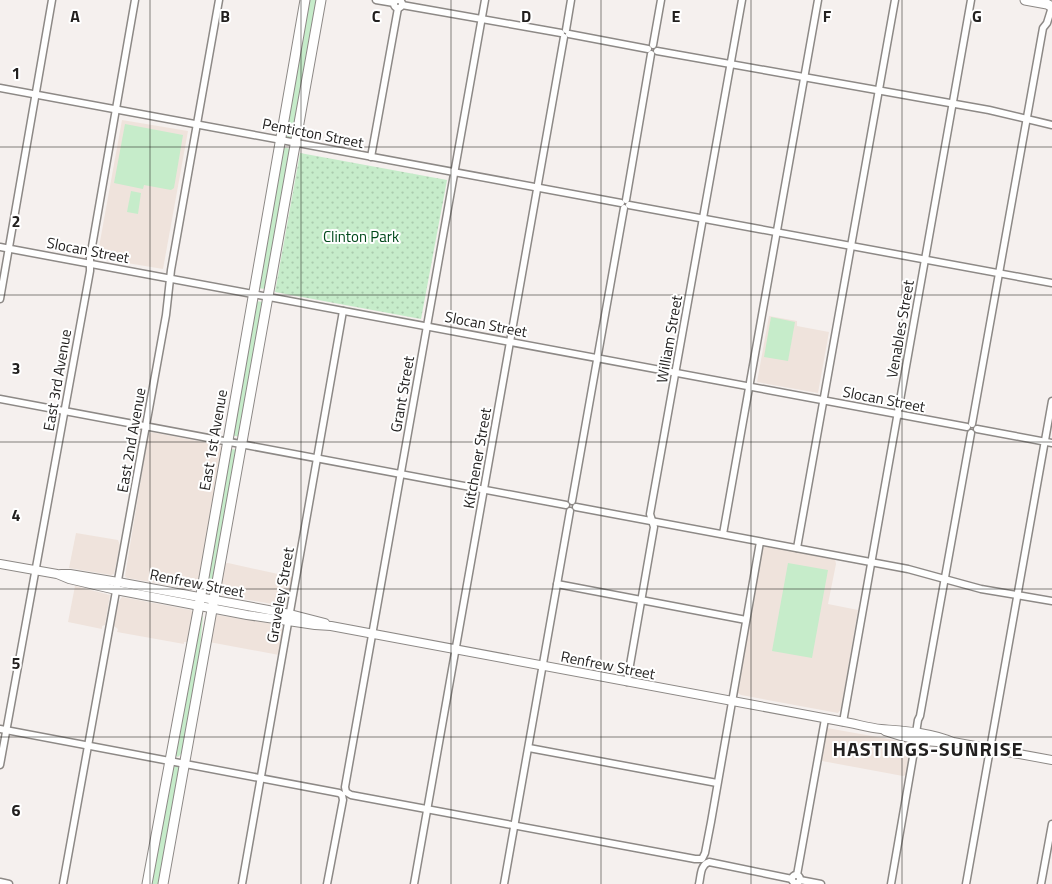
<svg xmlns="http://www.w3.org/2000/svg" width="1052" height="884" font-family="'Titillium Web',sans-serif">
	<defs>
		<pattern id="park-dots" width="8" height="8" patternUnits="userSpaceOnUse" patternTransform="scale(1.25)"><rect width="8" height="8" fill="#c6ecca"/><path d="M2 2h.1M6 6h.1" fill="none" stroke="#aacaad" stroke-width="1.8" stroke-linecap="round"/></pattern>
	</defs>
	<rect width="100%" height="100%" fill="#f5f0ee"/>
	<g fill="#efe3dc">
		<path d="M122,120L188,131L163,269L97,258Z"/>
		<path d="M769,316L797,321V326L829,332L818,393L757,382Z"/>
		<path d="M151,432L219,445L222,447L198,587L195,590L127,578L125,576L148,436Z"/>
		<path d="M76,533L118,540L120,545L114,574L111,575L69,568Z"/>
		<path d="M765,546L835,559L836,564L828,604L858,610L841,709L838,713L741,695L738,693L762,549Z"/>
		<path d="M228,563L292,577L286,605L283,606L221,595L219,592L223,564Z"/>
		<path d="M75,586L110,595L105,625L102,626V629L68,622Z"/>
		<path d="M122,597L191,610L193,614L188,642H184V644L117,632L118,629L114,626L119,601Z"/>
		<path d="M217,615L280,625L282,627L283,632L279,655L209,642L214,617Z"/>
		<path d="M827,728L911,743L906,775L903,776L822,761Z"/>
	</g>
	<g fill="#c6ecca">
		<path d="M309,0H318L293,136L289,138L285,136Z"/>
		<path d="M125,124L183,135L174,188L171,190L144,185L143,189L114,183Z"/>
		<path d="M282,147L291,149L266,289L257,288Z"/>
		<path d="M131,191L141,193L138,214L127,212Z"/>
		<path d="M255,301L264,302L240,437L231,435Z"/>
		<path d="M771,317L795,322L788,361L764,357Z"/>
		<path d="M232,449L238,450L214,583L209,589V573L214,540L229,451Z"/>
		<path d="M788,563L828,570L812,658L772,651Z"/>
		<path d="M203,616L197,681L183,752L178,757L174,755L201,617Z"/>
		<path d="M176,766L180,768L160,884H151L173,767Z"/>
	</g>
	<path fill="url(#park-dots)" d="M300,153L447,180L421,319L275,292Z"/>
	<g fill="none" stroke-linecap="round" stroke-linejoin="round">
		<defs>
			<g id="minor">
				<path d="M376,0L394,3"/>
				<path d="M485,0L345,787L346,792L351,795L695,859H702L705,853L711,822L760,542"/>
				<circle cx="398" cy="4" r="4"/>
				<path d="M402,5L561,33"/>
				<path d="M566,30L571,0"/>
				<path d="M569,34L648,49"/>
				<path d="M653,45L661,0"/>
				<path d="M657,51L989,110L1052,125"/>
				<path d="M0,88L621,203"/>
				<path d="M371,157L398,8"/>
				<path d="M626,200L651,54"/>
				<path d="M629,205L1052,283"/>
				<path d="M0,247L967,427"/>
				<path d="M0,299L52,0"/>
				<path d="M0,399L566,505"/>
				<path d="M972,424L1043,28L1047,23L1052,7"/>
				<path d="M977,429L1052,443"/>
				<path d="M572,501L624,208"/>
				<path d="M576,507L908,569L981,589L1052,601"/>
				<path d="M723,534L818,0"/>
				<path d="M797,548L895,0"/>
				<path d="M557,584L746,620"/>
				<path d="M627,682L654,527L650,514L742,0"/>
				<path d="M843,722L971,0"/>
				<path d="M0,729L339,793L342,795L343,800L327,884"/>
				<path d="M916,733L918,720L920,716L971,433"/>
				<path d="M529,748L717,783"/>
				<path d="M0,765L90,271V258L135,0"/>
				<circle cx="796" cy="879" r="4"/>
				<path d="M797,875L825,719"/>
				<path d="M800,880L821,884"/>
				<path d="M0,882L9,884"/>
				<path d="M63,884L166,315L171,270L219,0"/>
				<path d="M242,884L343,311"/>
				<path d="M414,884L564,37"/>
				<path d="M504,884L570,511"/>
				<path d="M699,884C701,876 700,865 709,862L792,879"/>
				<path d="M891,884L913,757L915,738"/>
				<path d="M966,884L1052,401"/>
				<path d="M1041,884L1052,824"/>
			</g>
			<g id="tertiary">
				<path d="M0,564L57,574L69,579L116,590L247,615L315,625L331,626L850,723C860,725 871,728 881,729C905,731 930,732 953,742L1052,760"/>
				<path d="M61,574H70L118,582L290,614L325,623"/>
				<path d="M885,731C904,738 929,743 949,742"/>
			</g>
			<g id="secondary">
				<path d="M1025,0L1047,4L1052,7"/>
				<path d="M147,884L202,589L305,0"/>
				<path d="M163,884L321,0"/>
			</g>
		</defs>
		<use href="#minor" stroke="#8d8986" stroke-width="9"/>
		<use href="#tertiary" stroke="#8d8986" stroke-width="10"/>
		<use href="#secondary" stroke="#8d8986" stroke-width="11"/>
		<use href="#minor" stroke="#fff" stroke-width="6"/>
		<use href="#tertiary" stroke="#fff" stroke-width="8"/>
		<use href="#secondary" stroke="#fff" stroke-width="9"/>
	</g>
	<path fill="none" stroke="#22201f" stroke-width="1" stroke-opacity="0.55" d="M150,0V884M301,0V884M451,0V884M601,0V884M751,0V884M902,0V884M0,147H1052M0,295H1052M0,442H1052M0,589H1052M0,737H1052"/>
	<g text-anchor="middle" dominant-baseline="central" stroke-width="4" stroke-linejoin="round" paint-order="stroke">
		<g font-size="15" fill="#22201f" stroke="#fff">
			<text transform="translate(313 133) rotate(11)">Penticton Street</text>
			<text transform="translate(88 250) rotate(11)">Slocan Street</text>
			<text transform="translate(486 324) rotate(11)">Slocan Street</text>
			<text transform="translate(900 329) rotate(-80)">Venables Street</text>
			<text transform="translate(669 339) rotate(-80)">William Street</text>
			<text transform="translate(57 380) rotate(-80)">East 3rd Avenue</text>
			<text transform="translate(402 394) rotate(-80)">Grant Street</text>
			<text transform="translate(884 399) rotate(11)">Slocan Street</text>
			<text transform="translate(131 440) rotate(-80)">East 2nd Avenue</text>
			<text transform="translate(213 440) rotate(-80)">East 1st Avenue</text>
			<text transform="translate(477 458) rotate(-80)">Kitchener Street</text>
			<text transform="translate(197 583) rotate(11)">Renfrew Street</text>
			<text transform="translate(280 595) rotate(-80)">Graveley Street</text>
			<text transform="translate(608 665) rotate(11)">Renfrew Street</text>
		</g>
		<g font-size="15" fill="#01481a" stroke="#fff">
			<text x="361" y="236">Clinton Park</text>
		</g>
		<g font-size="20" font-weight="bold" letter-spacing="1" fill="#22201f" stroke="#fff">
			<text x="928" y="748">HASTINGS-SUNRISE</text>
		</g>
	</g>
	<g font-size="16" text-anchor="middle" font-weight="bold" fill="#22201f" stroke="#fff" stroke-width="4" stroke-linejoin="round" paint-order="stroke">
		<text x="75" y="22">A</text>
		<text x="225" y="22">B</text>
		<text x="376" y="22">C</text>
		<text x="526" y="22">D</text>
		<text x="676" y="22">E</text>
		<text x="827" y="22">F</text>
		<text x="977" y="22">G</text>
		<text x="16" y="79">1</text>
		<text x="16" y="227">2</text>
		<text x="16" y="374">3</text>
		<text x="16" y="521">4</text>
		<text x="16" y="669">5</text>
		<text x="16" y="816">6</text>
	</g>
</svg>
